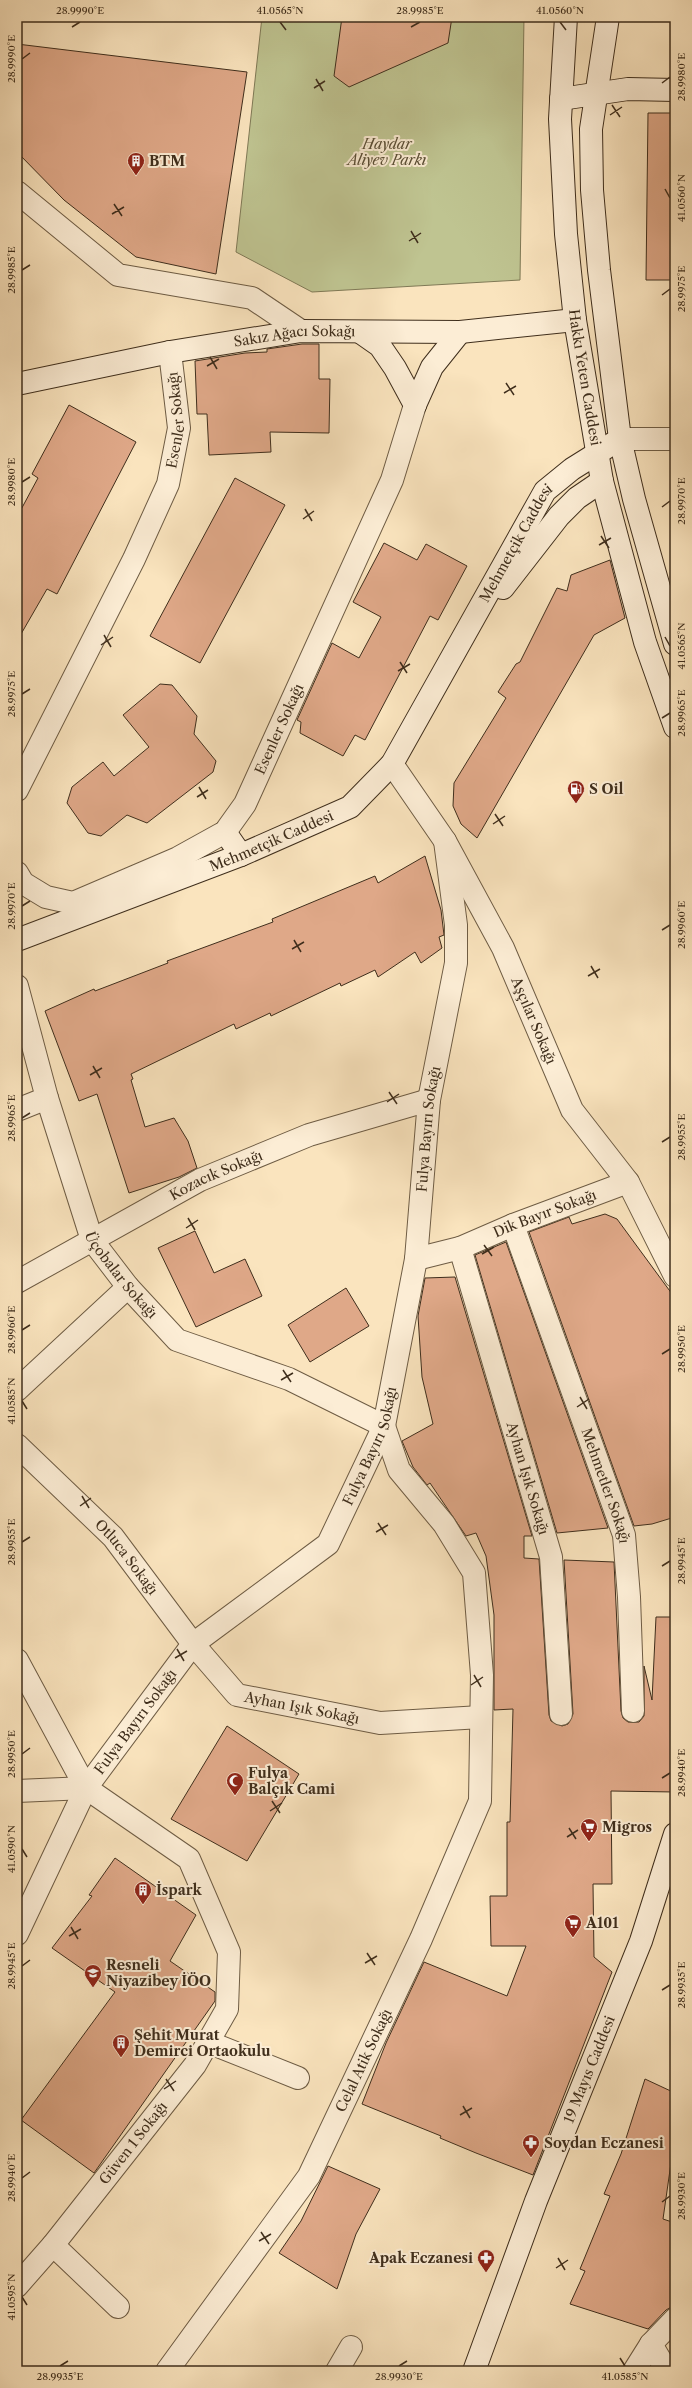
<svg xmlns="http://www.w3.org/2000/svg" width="692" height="2388" font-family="'Libre Caslon Text',serif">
	<rect width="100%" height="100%" fill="#fae4be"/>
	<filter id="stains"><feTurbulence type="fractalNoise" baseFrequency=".005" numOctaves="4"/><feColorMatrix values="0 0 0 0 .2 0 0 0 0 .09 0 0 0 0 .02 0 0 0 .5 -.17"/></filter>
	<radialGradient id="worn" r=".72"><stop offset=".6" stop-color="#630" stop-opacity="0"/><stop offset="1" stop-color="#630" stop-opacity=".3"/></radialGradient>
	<path fill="#bfc491" stroke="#7f7956" d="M262,17H524L520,280L312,292L236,252Z"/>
	<g fill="#dfa888" stroke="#3f2e1c">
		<path d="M342,17H452L448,43L349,87L334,76Z"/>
		<path d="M17,44L247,72L216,274L136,257L64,200L17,152Z"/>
		<path d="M648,113H675V280H646Z"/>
		<path d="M302,344H319V379H330L329,433L270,432L271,452L209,455L207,414H197L195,361L245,353L267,352V349Z"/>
		<path d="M69,405L136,442L57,594L47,589L17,641V517L38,478L32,474Z"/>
		<path d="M235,478L285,505L200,663L150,636Z"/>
		<path d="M384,543L417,560L426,544L467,566L438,620L430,616L365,740L355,735L343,756L300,733L301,722L297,720L332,643L359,658L381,617L353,602Z"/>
		<path d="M610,560L625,618L594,635L477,838L461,824L453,806L454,783L506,698L498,692L516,664L520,662L557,588L567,591L571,575Z"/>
		<path d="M160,684L172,685L197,716L194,734L216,761L213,772L147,823L127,815L101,836L88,833L67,803L72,787L103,762L114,776L149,747L123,715Z"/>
		<path d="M425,856L441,910L444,935L439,937L442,948L421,963L415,952L378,977L375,970L341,986L340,983L271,1016L270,1013L236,1029L234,1024L131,1074L133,1079L131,1080L145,1127L174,1118L188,1141L197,1168L179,1177L129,1193L97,1094L79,1101L45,1011L94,989L95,991L168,963L167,961L273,922L272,919L375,876L378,883Z"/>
		<path d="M605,1214L617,1219L675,1298V1517L652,1524L634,1526L529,1232L569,1217L572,1224Z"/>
		<path d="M195,1231L214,1273L245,1259L262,1296L196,1327L158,1248Z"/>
		<path d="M506,1242L608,1528L557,1533L475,1255Z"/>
		<path d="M455,1277L532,1536H524V1558L539,1559L549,1715L551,1721L562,1726L568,1724L573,1714L564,1560L614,1562L621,1711L623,1718L628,1722H639L644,1716V1666L652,1700L656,1617H675V1792L611,1791L612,1884H593L594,1957L612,1972L533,2175L476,2153L440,2138L441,2136L362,2104L386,2043L424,1962L507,1996L526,1946H491L490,1896H507V1822H510L513,1709L494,1710V1615L486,1556L476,1533L466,1536L430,1483L427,1485L413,1467L402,1441L433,1424L422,1377L418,1316L425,1278Z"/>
		<path d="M346,1288L369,1326L310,1362L288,1325Z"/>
		<path d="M227,1726L299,1774L247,1861L171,1819Z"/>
		<path d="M115,1858L196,1915L170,1961L215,1992V2001L94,2173L21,2120L115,1992L52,1948L92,1896L89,1895Z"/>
		<path d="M645,2079L675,2093V2151L671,2163L663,2219L675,2223V2305L666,2310L648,2329L570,2304L585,2271L580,2269L610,2196L604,2194L621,2154Z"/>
		<path d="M328,2166L380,2189L356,2234L337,2289L279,2253L301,2221Z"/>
	</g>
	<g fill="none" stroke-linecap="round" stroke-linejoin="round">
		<defs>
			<g id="street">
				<path d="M17,192L118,275L252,298L301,331"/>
				<path d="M620,439H675"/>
				<path id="s1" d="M392,764L445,841L503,948L572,1110L628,1182L675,1276"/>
				<path id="s2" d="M17,790L134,559L168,484L179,428L170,352"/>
				<path id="s3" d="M17,873L23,883L46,897L73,903L178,858L225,832L245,804L392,480L415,405"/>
				<path id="s4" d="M17,986L47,1098L92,1240L128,1287L177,1340L289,1379L384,1426"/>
				<path d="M17,1110L47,1098"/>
				<path id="s5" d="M513,1225L624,1535L629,1597L633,1711"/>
				<path id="s6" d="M460,1248L551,1557L561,1714"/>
				<path id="s7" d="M416,1259L460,1248L513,1225L628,1182"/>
				<path id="s8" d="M17,1282L200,1180L309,1135L429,1100"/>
				<path d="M17,1390L128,1287"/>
				<path id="s9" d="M17,1445L113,1537L193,1644L237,1695L380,1723L481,1717"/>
				<path d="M17,1660L86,1788L189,1859L229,1952L227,2009L195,2065L53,2245L17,2286"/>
				<path d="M17,1791L86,1788"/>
				<path id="s10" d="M17,1934L86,1788L193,1644L328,1544L384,1426L416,1259L429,1100L456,963V925L445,841"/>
				<path d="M208,2042L298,2078"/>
				<path d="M53,2245L118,2307"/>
				<path d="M651,2344L667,2371"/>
				<path id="s11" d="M167,2371L309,2176L421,1939L480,1801L482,1675L474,1573L444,1524L399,1470L384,1426"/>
				<path d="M337,2371L351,2347"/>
				<path d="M634,2371L651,2344L675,2319"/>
			</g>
			<g id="secondary">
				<path id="s12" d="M566,17L560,119L566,234L575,320L602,481L645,642L675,727"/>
				<path d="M608,17L591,129L592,190L599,270L620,439L634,499L675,644"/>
				<path d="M561,99L628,89L675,90"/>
				<path d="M360,332L380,346L395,368L415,405"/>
				<path id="s13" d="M17,384L170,352L301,331L460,332L575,320"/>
				<path d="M415,405L432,367L460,332"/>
				<path d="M503,588L559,516L577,498L602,481"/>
				<path d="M225,832L241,855"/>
				<path id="s14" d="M17,940L241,855L350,807L392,764L545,491L572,469L620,439"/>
				<path id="s15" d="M474,2371L536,2201L641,1941L675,1834"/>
			</g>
		</defs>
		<use href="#street" stroke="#6e5c44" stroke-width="24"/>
		<use href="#secondary" stroke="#3f2e1c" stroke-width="24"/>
		<use href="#street" stroke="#fcedd5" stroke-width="22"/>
		<use href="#secondary" stroke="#fcedd5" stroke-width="22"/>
	</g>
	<path fill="none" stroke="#3f2e1c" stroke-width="1.5" d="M280,22L286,30M560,22L566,30M72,27L80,22M411,27L420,22M22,59L30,53M316,79L323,91M662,83L670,77M314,88L325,81M612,105L620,117M610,115L622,107M665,189L670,198M114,204L122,216M112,214L124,207M411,231L418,243M409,241L421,233M22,270L30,265M662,295L670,289M210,357L217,369M207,366L219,359M506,383L514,395M504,393L516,386M22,482L30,477M662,507L670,501M305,509L312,521M303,519L314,511M601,536L609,548M599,545L611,538M104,635L111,647M665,637L670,646M101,645L113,637M400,662L407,673M398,671L410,664M22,694L30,689M662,718L670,713M199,787L206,799M197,797L208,790M495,814L503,826M493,824L505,816M22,906L30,901M662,930L670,925M294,940L301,952M292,949L304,942M591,966L598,978M588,976L600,969M93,1066L100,1078M90,1075L102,1068M389,1092L397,1104M387,1102L399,1094M22,1118L30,1113M662,1142L670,1137M188,1218L195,1230M186,1228L198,1220M484,1245L492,1256M482,1254L494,1247M22,1330L30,1325M662,1354L670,1349M283,1370L291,1382M281,1380L293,1373M580,1397L587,1409M22,1401L27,1409M577,1407L589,1399M82,1496L89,1508M80,1506L91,1498M378,1523L386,1535M376,1532L388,1525M22,1542L30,1537M662,1566L670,1561M177,1649L184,1661M175,1658L187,1651M474,1675L481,1687M471,1685L483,1677M22,1754L30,1748M662,1778L670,1773M272,1801L280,1813M270,1811L282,1803M569,1828L576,1839M567,1837L578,1830M22,1849L27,1857M71,1927L78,1939M69,1936L81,1929M367,1953L375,1965M365,1963L377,1956M22,1966L30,1960M662,1990L670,1985M166,2079L174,2091M164,2089L176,2081M463,2106L470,2118M460,2115L472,2108M22,2178L30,2172M662,2202L670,2196M261,2232L269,2244M259,2241L271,2234M558,2258L565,2270M556,2268L568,2260M22,2297L27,2305M620,2358L625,2366M60,2366L68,2361M399,2366L407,2361"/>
	<defs>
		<symbol id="building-pin" viewBox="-11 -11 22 30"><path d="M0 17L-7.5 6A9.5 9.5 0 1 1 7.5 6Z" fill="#8f2418" stroke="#fcedd5"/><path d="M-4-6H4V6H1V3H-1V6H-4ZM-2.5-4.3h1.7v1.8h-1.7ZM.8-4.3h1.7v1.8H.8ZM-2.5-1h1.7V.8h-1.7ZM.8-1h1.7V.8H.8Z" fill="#fff"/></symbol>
		<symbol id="fuel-pin" viewBox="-11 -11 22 30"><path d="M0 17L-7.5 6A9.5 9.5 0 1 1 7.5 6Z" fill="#8f2418" stroke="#fcedd5"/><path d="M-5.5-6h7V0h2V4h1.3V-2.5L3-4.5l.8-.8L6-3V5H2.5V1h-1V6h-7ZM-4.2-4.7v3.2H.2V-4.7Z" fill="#fff"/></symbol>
		<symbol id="mosque-pin" viewBox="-11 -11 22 30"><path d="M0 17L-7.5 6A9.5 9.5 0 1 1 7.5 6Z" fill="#8f2418" stroke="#fcedd5"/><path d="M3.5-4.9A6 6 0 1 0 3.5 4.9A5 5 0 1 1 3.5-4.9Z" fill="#fff"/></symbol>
		<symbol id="supermarket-pin" viewBox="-11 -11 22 30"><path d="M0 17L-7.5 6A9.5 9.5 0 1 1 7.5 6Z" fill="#8f2418" stroke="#fcedd5"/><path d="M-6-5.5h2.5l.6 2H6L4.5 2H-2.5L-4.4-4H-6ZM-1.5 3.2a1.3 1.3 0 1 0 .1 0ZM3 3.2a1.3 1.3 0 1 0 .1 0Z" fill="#fff"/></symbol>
		<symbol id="school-pin" viewBox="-11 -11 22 30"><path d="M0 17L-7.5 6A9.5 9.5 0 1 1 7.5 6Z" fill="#8f2418" stroke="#fcedd5"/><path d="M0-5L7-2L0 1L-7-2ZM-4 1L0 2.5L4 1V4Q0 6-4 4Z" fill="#fff"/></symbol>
		<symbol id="pharmacy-pin" viewBox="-11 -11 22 30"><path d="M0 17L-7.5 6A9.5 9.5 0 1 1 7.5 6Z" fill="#8f2418" stroke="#fcedd5"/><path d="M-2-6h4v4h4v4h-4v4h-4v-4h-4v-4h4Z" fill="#fff"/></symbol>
	</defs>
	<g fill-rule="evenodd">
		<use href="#building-pin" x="126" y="151" width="20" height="27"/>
		<use href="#fuel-pin" x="566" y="779" width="20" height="27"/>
		<use href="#mosque-pin" x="225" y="1771" width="20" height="27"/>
		<use href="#supermarket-pin" x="579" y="1817" width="20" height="27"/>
		<use href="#building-pin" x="133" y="1880" width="20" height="27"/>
		<use href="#supermarket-pin" x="563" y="1913" width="20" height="27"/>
		<use href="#school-pin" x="83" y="1963" width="20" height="27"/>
		<use href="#building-pin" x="111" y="2033" width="20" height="27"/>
		<use href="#pharmacy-pin" x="521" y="2133" width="20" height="27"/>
		<use href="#pharmacy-pin" x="476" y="2248" width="20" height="27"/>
	</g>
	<g text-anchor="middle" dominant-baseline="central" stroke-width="4" stroke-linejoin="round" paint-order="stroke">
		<g font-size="14" font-style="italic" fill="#594c33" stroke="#fcedd5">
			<text x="387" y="144">Haydar<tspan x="387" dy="16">Aliyev Parkı</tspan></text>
		</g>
		<g font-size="14" font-weight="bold" fill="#3f2e1c" stroke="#fcedd5" text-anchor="start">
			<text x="149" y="161">BTM</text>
			<text x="589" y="789">S Oil</text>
			<text x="248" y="1773">Fulya<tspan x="248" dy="16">Balçık Cami</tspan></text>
			<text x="602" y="1827">Migros</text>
			<text x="156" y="1890">İspark</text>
			<text x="586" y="1923">A101</text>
			<text x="106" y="1965">Resneli<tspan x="106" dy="16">Niyazibey İÖO</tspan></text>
			<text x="134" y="2035">Şehit Murat<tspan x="134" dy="16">Demirci Ortaokulu</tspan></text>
			<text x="544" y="2143">Soydan Eczanesi</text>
			<text x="473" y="2258" text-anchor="end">Apak Eczanesi</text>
		</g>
		<g font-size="14" fill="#3f2e1c" stroke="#fcedd5">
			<text stroke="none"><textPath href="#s13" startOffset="282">Sakız Ağacı Sokağı</textPath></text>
			<text stroke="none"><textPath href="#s12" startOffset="362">Hakkı Yeten Caddesi</textPath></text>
			<text stroke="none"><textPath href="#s2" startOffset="406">Esenler Sokağı</textPath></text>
			<text stroke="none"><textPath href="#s14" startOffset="672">Mehmetçik Caddesi</textPath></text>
			<text stroke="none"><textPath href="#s3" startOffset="351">Esenler Sokağı</textPath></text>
			<text stroke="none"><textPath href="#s14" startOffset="273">Mehmetçik Caddesi</textPath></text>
			<text stroke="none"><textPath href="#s1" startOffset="294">Aşçılar Sokağı</textPath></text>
			<text stroke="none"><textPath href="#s10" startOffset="940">Fulya Bayırı Sokağı</textPath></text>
			<text stroke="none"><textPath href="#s8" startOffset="226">Kozacık Sokağı</textPath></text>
			<text stroke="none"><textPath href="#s7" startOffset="137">Dik Bayır Sokağı</textPath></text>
			<text stroke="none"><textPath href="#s4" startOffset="310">Üçobalar Sokağı</textPath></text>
			<text stroke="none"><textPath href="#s10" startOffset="616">Fulya Bayırı Sokağı</textPath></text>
			<text stroke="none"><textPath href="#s6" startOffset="240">Ayhan Işık Sokağı</textPath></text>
			<text stroke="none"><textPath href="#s5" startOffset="277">Mehmetler Sokağı</textPath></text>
			<text stroke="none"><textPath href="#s9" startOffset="157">Otluca Sokağı</textPath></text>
			<text stroke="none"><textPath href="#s9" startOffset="400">Ayhan Işık Sokağı</textPath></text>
			<text stroke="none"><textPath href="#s10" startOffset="244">Fulya Bayırı Sokağı</textPath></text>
			<text stroke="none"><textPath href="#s11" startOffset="369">Celal Atik Sokağı</textPath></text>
			<text stroke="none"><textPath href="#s15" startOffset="323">19 Mayıs Caddesi</textPath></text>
			<text transform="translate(133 2143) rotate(-52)">Güven 1 Sokağı</text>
		</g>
	</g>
	<rect width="692" height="2388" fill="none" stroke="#fae4be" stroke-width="44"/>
	<rect x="22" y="22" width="648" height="2344" fill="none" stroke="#3f2e1c" stroke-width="1.5"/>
	<g font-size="10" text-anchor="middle" fill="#3f2e1c">
		<text x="80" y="14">28.9990°E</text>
		<text x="280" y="14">41.0565°N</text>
		<text x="420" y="14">28.9985°E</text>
		<text x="560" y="14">41.0560°N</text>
		<text transform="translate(11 59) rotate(-90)" y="4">28.9990°E</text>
		<text transform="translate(681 77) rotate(-90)" y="4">28.9980°E</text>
		<text transform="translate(681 198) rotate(-90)" y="4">41.0560°N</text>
		<text transform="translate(11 270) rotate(-90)" y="4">28.9985°E</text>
		<text transform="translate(681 289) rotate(-90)" y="4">28.9975°E</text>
		<text transform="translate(11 482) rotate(-90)" y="4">28.9980°E</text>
		<text transform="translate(681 501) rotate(-90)" y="4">28.9970°E</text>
		<text transform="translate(681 646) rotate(-90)" y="4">41.0565°N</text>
		<text transform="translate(11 694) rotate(-90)" y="4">28.9975°E</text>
		<text transform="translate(681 713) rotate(-90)" y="4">28.9965°E</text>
		<text transform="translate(11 906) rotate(-90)" y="4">28.9970°E</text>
		<text transform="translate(681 925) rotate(-90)" y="4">28.9960°E</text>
		<text transform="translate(11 1118) rotate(-90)" y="4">28.9965°E</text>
		<text transform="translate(681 1137) rotate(-90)" y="4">28.9955°E</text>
		<text transform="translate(11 1330) rotate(-90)" y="4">28.9960°E</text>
		<text transform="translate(681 1349) rotate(-90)" y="4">28.9950°E</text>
		<text transform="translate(11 1401) rotate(-90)" y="4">41.0585°N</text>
		<text transform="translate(11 1542) rotate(-90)" y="4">28.9955°E</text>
		<text transform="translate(681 1561) rotate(-90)" y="4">28.9945°E</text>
		<text transform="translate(11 1754) rotate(-90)" y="4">28.9950°E</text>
		<text transform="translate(681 1773) rotate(-90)" y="4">28.9940°E</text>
		<text transform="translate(11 1849) rotate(-90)" y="4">41.0590°N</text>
		<text transform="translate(11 1966) rotate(-90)" y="4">28.9945°E</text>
		<text transform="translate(681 1985) rotate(-90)" y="4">28.9935°E</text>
		<text transform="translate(11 2178) rotate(-90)" y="4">28.9940°E</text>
		<text transform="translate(681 2196) rotate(-90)" y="4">28.9930°E</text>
		<text transform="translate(11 2297) rotate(-90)" y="4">41.0595°N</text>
		<text x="60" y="2380">28.9935°E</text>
		<text x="399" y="2380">28.9930°E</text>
		<text x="625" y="2380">41.0585°N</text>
	</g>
	<rect width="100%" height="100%" filter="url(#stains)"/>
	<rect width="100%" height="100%" fill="url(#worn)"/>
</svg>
